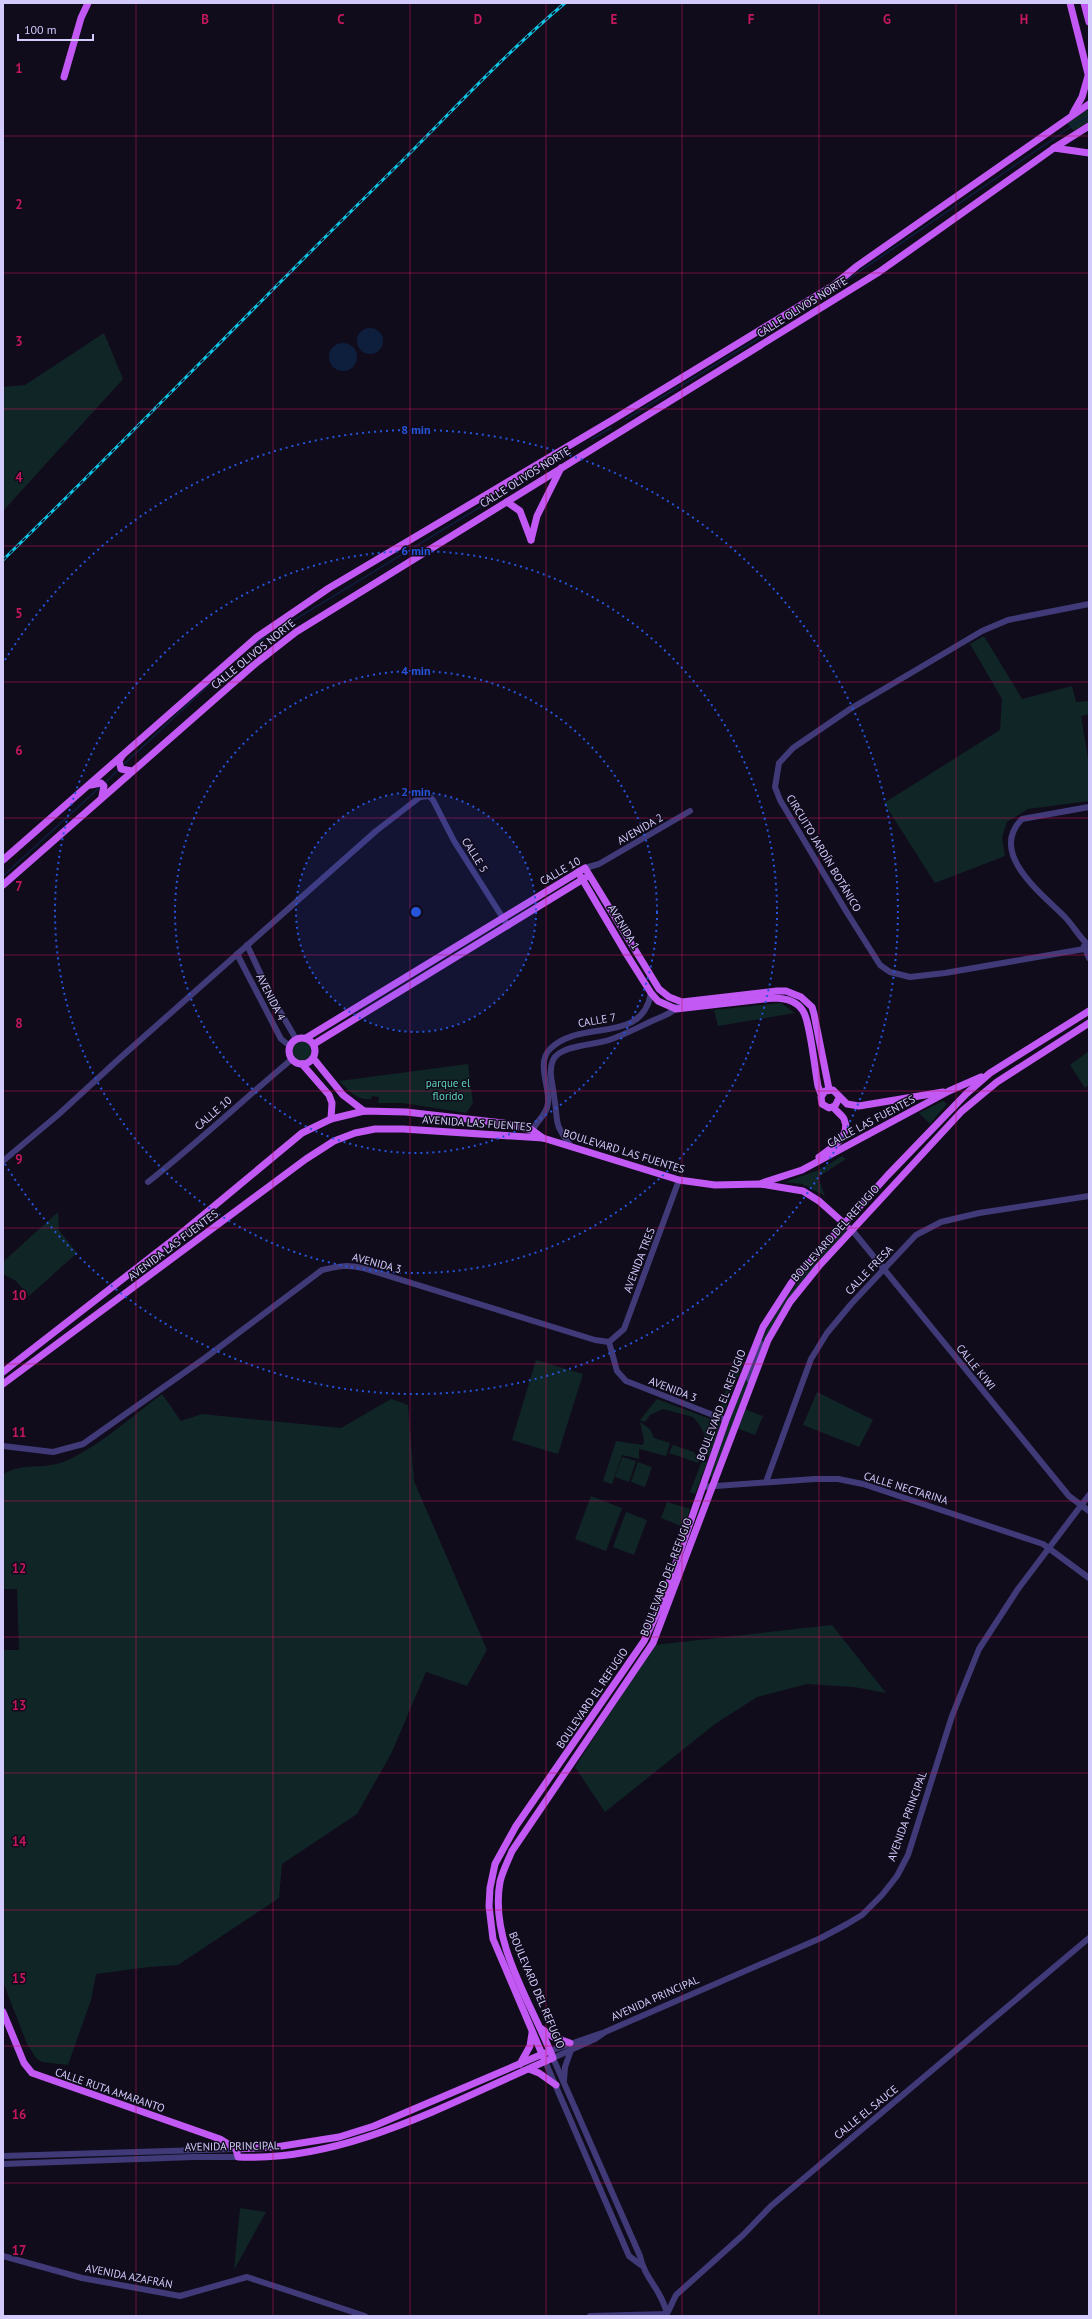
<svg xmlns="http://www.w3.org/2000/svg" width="1092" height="2319" font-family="'PT Sans',sans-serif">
	<rect width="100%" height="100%" fill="#100c1c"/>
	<g fill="#102525">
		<path d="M1089,109V122L1074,131L1067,123Z"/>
		<path d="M104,333L123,379L3,511V387L25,385Z"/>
		<path d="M984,636L1022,699L1072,686L1076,702L1089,701V714L1081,716L1089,764V801L1028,809L1007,822L1002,837L1005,856L935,883L884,803L1000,730L1002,699L970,644Z"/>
		<path d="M781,1003L795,1013L718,1026L714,1010Z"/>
		<circle cx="302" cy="1051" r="10"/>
		<path d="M1089,1051V1085L1085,1088L1070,1065Z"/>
		<path d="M468,1064L473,1103L466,1113L403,1103H378L379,1097L372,1096L371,1099C356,1101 349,1090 339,1081Z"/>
		<path d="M943,1101L947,1104L930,1124L919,1113Z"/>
		<path d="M842,1156L846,1159L818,1177L825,1196L802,1184L785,1182L819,1170Z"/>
		<path d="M58,1212L59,1230L77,1253L29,1296L16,1281L3,1274V1262Z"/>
		<path d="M845,1227L848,1229L815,1266L781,1311L714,1478L708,1475L760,1342C783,1297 811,1264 845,1227Z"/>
		<path d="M740,1358H745L726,1408L720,1409L723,1397Z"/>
		<path d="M536,1360L583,1374L558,1454L512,1440Z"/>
		<path d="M817,1392L873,1420L859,1447L803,1425Z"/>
		<path d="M162,1394L181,1421L202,1414L341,1428L391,1399L408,1405L414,1481L487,1650L467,1686L426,1672L391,1754L357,1814L282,1864L279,1898L178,1965L149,1967L96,1974L91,2000L68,2065L42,2062L36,2058L27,2044L3,1982V1650H19L17,1589H3V1474C25,1462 42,1470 63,1462C93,1451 135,1414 162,1394Z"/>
		<path d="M657,1399L721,1423L709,1457L703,1449L710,1446L699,1424L693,1417L663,1409L650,1415L645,1422L640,1420Z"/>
		<path d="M744,1409L763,1416L755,1435L736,1428Z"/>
		<path d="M640,1422L650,1429L654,1438L670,1443L666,1456L639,1449V1459L622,1455L612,1484L603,1481L616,1441L643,1445L644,1440Z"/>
		<path d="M673,1445L694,1452L699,1460L698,1463L669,1453Z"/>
		<path d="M622,1457L636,1461L629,1482L615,1477Z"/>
		<path d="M702,1461L707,1462L695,1494L690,1492Z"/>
		<path d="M638,1462L652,1467L645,1487L631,1482Z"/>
		<path d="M591,1496L622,1508L606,1551L575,1539Z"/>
		<path d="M667,1502L690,1509L684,1527L661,1518Z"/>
		<path d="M626,1512L647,1520L634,1555L613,1547Z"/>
		<path d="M832,1625L886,1693L854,1687L807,1684L757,1697L715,1724L605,1812L575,1767L654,1645Z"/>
		<path d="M240,2208L266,2212L234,2270Z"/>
	</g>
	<g fill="#0e1f3e">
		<circle cx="370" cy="341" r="13"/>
		<circle cx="343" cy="357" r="14"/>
	</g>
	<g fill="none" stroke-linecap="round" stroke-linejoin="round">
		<g stroke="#0e1f3e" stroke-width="1.5">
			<path d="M790,319L1078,122L1089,117"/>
			<path d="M626,419L769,332"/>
			<path d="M592,439L611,428"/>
			<path d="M253,645L569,453"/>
			<path d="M122,766L226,669"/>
			<path d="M105,783L119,769"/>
			<path d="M3,876L100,787"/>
		</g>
		<g stroke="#403a78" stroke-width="6">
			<path d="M1089,807L1022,819C988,853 1041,893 1064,916C1073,925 1079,937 1089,946"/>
			<path d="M585,868L599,864L690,811"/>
			<path d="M247,945L270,994L296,1039"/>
			<path d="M1084,946L1089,958"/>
			<path d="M1089,946L1084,949L945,973L910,977L890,972L880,965L846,911L780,800L775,787L779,763L793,748L850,709L982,631L1008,620L1089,604"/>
			<path d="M237,954L281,1039L290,1046"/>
			<path d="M531,1134C534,1122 547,1116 548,1103C550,1087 536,1063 550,1049C580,1018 642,1046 651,993"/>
			<path d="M571,1146C552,1121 559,1123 554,1096C553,1085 548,1071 553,1060C560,1045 595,1045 609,1040C624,1035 639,1027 654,1020C661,1017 673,1013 677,1007"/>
			<path d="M3,1161L59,1114L120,1058L376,831L420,797L429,796L433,800L454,841L508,926"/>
			<path d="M148,1182C197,1143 243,1100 292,1059"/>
			<path d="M852,1230L1069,1496L1089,1511"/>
			<path d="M609,1342L624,1329L679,1180"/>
			<path d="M609,1342L617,1371L626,1381L726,1420"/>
			<path d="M751,1382L749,1379L761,1345L758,1339"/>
			<path d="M3,1446L53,1452L83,1444L205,1358L322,1270C338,1266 350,1264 366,1269L595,1340L609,1342"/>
			<path d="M766,1482L811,1359L827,1333L852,1303L916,1235L941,1222L979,1213L1089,1196"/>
			<path d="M702,1487L815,1479H838L863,1484L1043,1544L1089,1578"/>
			<path d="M550,2051L602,2033"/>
			<path d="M545,2061L629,2256L641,2265"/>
			<path d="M564,2080L565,2067L571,2050"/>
			<path d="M3,2156L236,2149"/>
			<path d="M3,2164L193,2157H238"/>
			<path d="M3,2256L82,2278L180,2296L247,2277L365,2316"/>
			<path d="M667,2314C662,2290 644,2278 640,2256L553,2058L595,2039L605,2032L821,1938L847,1924L862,1915L882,1895L897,1876L908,1855L952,1716L979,1649L1018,1589L1089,1495"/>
			<path d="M667,2314L676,2295L743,2235L771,2206L1089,1938"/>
			<path d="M590,2316L667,2314"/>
		</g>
		<g stroke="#c359f4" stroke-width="7">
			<path d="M1070,3L1089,78"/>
			<path d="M1084,3L1089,22"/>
			<path d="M64,77L81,18L88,3"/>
			<path d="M1073,113L1082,97L1088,76"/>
			<path d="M1054,148L1089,153"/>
			<path d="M507,502L520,511L531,540"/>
			<path d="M531,540L537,516L561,468"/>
			<path d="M122,756L119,761L121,769L132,771"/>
			<path d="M91,785L101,783L104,786L102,796"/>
			<path d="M3,860L257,637L307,603L329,588L614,419L834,285L857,266L1089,104"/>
			<path d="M578,872L627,955L651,993L658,1001L676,1009L773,998C784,998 797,1001 803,1011C810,1021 815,1071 818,1086L821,1094"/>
			<path d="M3,885L255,664L296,632L879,272L1054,148L1089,126"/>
			<circle cx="302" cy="1051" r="13"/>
			<path d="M306,1038L585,868L659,989L669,997L682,1002L777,991H786L801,997L812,1007L814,1014L829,1089"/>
			<path d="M314,1044L585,878"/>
			<path d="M313,1058L343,1095L364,1111"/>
			<path d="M302,1064L329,1095L332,1103L331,1119"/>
			<path d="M839,1098L835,1106L829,1108L822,1104L821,1097L825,1091L833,1090L847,1104L859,1106L943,1092"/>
			<path d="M819,1157C830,1149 852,1136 844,1119C842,1115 836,1111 833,1107"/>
			<path d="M762,1183L802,1170L949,1091L981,1077"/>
			<path d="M3,1372L178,1236L302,1133L331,1119L364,1111L406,1112L503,1123L532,1130L543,1138"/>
			<path d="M3,1384L306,1159L334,1141L355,1133L375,1129H403L543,1138L679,1180L715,1185L760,1184L803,1191L819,1201L847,1226"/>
			<path d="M3,2012L24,2063L32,2073L220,2139L236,2149L238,2157C349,2162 454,2100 553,2058C532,2004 489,1942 500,1882C502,1872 508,1861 512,1851L653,1643L768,1340L790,1302L819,1266L962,1111L997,1082L1089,1023"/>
			<path d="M542,2029L553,2037L570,2043"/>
			<path d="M545,2061L493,1939L489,1906L490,1888L495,1864L516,1826L644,1641L663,1600L726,1420L763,1327L792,1282L887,1176L966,1094L990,1073L1089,1011"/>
			<path d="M520,2064L530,2046L532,2033"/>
			<path d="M529,2069L539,2073L556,2085"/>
			<path d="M236,2149L276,2147L339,2137L374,2126L545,2053"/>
		</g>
		<defs>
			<path id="rail" d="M3,560C138,428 268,292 402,161C456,107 507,52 565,3"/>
		</defs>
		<use href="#rail" stroke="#0fc3e4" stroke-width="3"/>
		<use href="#rail" stroke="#100c1c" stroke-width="1.5" stroke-dasharray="4.5" stroke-linecap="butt"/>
	</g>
	<path fill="none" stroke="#c2185b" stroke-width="1" stroke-opacity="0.55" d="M136,3V2316M273,3V2316M410,3V2316M546,3V2316M682,3V2316M819,3V2316M956,3V2316M3,136H1089M3,273H1089M3,409H1089M3,546H1089M3,682H1089M3,818H1089M3,955H1089M3,1091H1089M3,1228H1089M3,1364H1089M3,1501H1089M3,1637H1089M3,1773H1089M3,1910H1089M3,2046H1089M3,2183H1089"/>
	<circle cx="416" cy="912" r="120" fill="#2654da" fill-opacity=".12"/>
	<g fill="none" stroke="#2654da" stroke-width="2" stroke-dasharray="2 4">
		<circle cx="416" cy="912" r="120"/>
		<circle cx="416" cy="912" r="241"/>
		<circle cx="416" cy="912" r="361"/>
		<path d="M5 660A482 482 0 1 1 5 1164"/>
	</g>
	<g text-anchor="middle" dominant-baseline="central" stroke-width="3" stroke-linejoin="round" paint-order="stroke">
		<g font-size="11" fill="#d3cbfc" stroke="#100c1c">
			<text transform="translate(802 307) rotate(-32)">CALLE OLIVOS NORTE</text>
			<text transform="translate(525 477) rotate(-32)">CALLE OLIVOS NORTE</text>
			<text transform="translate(253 654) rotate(-39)">CALLE OLIVOS NORTE</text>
			<text transform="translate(640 829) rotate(-30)">AVENIDA 2</text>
			<text transform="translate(824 853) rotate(59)">CIRCUITO JARDÍN BOTÁNICO</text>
			<text transform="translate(475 855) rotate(58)">CALLE 5</text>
			<text transform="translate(560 871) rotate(-30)">CALLE 10</text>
			<text transform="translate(624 927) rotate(59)">AVENIDA 1</text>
			<text transform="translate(271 997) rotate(63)">AVENIDA 4</text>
			<text transform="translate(597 1020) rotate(-10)">CALLE 7</text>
			<text transform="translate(213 1113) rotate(-41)">CALLE 10</text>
			<text transform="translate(871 1121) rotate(-28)">CALLE LAS FUENTES</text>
			<text transform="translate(477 1123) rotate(4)">AVENIDA LAS FUENTES</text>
			<text transform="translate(624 1151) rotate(17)">BOULEVARD LAS FUENTES</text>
			<text transform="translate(835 1233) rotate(-48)">BOULEVARD DEL REFUGIO</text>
			<text transform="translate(173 1245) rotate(-37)">AVENIDA LAS FUENTES</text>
			<text transform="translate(639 1260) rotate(-69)">AVENIDA TRES</text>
			<text transform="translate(377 1263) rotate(15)">AVENIDA 3</text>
			<text transform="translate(869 1270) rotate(-46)">CALLE FRESA</text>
			<text transform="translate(976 1367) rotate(51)">CALLE KIWI</text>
			<text transform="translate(673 1389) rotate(21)">AVENIDA 3</text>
			<text transform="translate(721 1405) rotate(-69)">BOULEVARD EL REFUGIO</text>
			<text transform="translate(906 1488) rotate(17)">CALLE NECTARINA</text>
			<text transform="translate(666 1577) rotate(-69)">BOULEVARD DEL REFUGIO</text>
			<text transform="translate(592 1698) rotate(-56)">BOULEVARD EL REFUGIO</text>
			<text transform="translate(907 1816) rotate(-70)">AVENIDA PRINCIPAL</text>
			<text transform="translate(537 1990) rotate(67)">BOULEVARD DEL REFUGIO</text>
			<text transform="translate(655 1998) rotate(-24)">AVENIDA PRINCIPAL</text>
			<text transform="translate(110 2090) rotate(19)">CALLE RUTA AMARANTO</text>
			<text transform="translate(866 2112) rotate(-39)">CALLE EL SAUCE</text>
			<text transform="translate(232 2146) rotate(-1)">AVENIDA PRINCIPAL</text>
			<text transform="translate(129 2276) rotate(11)">AVENIDA AZAFRÁN</text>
		</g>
		<g font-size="11" fill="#5dd6be" stroke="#100c1c">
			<text x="448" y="1083">parque el<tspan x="448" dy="13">florido</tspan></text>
		</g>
	</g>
	<g font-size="13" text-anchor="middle" font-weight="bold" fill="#c2185b" stroke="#100c1c" stroke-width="3" stroke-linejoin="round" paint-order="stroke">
		<text x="205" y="24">B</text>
		<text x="341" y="24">C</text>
		<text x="478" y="24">D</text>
		<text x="614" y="24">E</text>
		<text x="751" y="24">F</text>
		<text x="887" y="24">G</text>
		<text x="1024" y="24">H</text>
		<text x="19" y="73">1</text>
		<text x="19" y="209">2</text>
		<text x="19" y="346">3</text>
		<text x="19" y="482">4</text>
		<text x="19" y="618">5</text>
		<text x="19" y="755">6</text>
		<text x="19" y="891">7</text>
		<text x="19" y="1028">8</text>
		<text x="19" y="1164">9</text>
		<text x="19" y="1300">10</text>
		<text x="19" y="1437">11</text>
		<text x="19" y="1573">12</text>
		<text x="19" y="1710">13</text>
		<text x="19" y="1846">14</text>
		<text x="19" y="1983">15</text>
		<text x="19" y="2119">16</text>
		<text x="19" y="2255">17</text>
	</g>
	<circle cx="416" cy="912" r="6" fill="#2654da" stroke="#100c1c" stroke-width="2"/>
	<g font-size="12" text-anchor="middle" font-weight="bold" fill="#2654da" stroke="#100c1c" stroke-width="3" stroke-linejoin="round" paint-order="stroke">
		<text x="416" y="434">8 min</text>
		<text x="416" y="555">6 min</text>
		<text x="416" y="675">4 min</text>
		<text x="416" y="796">2 min</text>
	</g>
	<rect width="1092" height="2319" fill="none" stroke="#d3cbfc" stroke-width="8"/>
	<path d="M18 34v6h75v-6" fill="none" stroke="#d3cbfc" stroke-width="2"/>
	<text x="24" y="34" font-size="12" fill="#d3cbfc" stroke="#100c1c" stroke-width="3" paint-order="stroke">100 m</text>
</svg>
